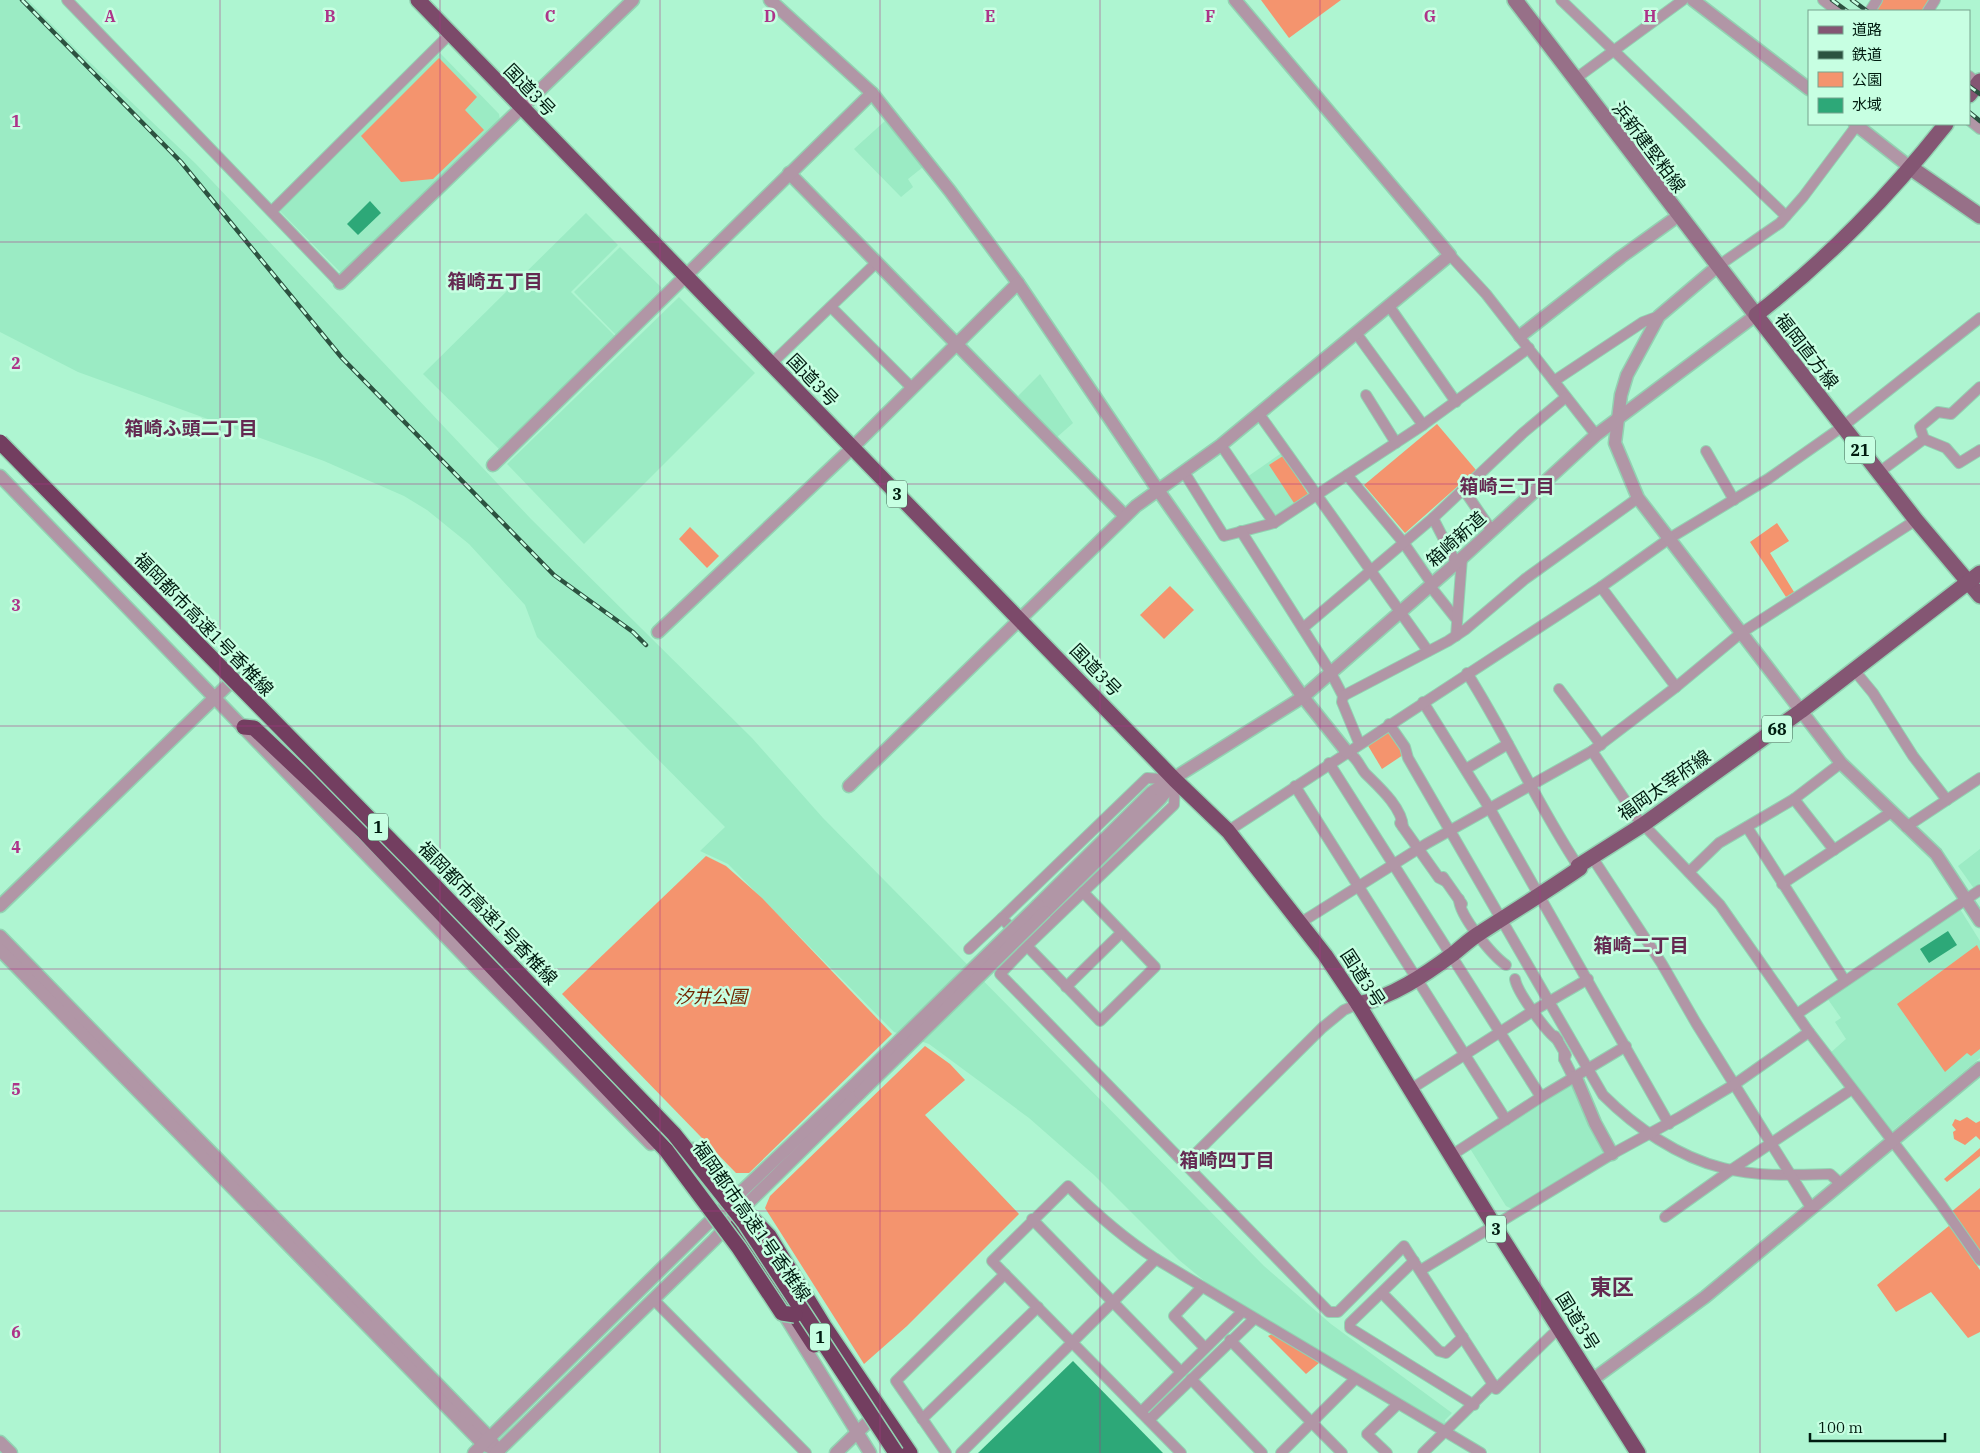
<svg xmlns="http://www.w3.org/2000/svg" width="1980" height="1453" font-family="'IBM Plex Serif','Noto Sans JP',serif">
	<rect width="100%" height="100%" fill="#aef5d1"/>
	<g fill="#9bebc4">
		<path d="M0,0H28L76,49L196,164L531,519L752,738L823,818L1264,1266L1331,1324L1452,1413L1445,1420L1446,1425L1442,1427L1224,1297L1179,1260L1094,1175L1029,1118L929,1044L894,1032L728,864L700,851L725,827L537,637L525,605L469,544L427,510L404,496L324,461L78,372L0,332Z"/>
		<path d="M440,53L499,114L500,120L342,274L280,211Z"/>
		<path d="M885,121L923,167L908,179L913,187L901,197L854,149Z"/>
		<path d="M586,213L618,245L571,292L615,336L499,449L423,374Z"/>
		<path d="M620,247L662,288L616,335L574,292Z"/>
		<path d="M679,297L755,373L584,544L507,464Z"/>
		<path d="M1040,374L1073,423L1056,438L1018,396Z"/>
		<path d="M1283,452L1312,495L1277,518L1247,477Z"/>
		<path d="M1980,849V886L1975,890L1958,866Z"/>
		<path d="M1960,909L1980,941V1058L1892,1131L1888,1130L1829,1054L1846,1039L1835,1022L1841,1018L1827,998Z"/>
		<path d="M1568,1083L1573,1085L1584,1115L1603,1149L1602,1153L1512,1209L1506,1206L1469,1147Z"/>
	</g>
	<g fill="#f4946e">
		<path d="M1261,0H1341L1289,38Z"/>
		<path d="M1881,0H1930L1923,11H1878L1875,9Z"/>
		<path d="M439,58L477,97L465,110L484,130L433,179L401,182L361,136Z"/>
		<path d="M1437,424L1476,470L1405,533L1364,485Z"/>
		<path d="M1283,456L1308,494L1294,503L1269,465Z"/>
		<path d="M1777,523L1789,541L1770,553L1794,592L1786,597L1750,542Z"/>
		<path d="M690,527L719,556L707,568L679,539Z"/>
		<path d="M1170,586L1194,610L1164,639L1140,615Z"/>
		<path d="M1389,729L1403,755L1382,769L1367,744Z"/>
		<path d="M706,856L726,866L762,898L892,1034L749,1173H736L562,994Z"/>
		<path d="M1977,945L1980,951V1049L1971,1056L1967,1053L1945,1072L1897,1004Z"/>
		<path d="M925,1046L950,1064L965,1080L925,1115L1019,1214L907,1326L864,1364L765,1208L770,1196Z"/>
		<path d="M1967,1117L1976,1123L1980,1121V1140L1976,1136L1965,1145L1954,1139L1953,1132L1956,1130L1952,1125L1955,1119L1960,1121Z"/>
		<path d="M1980,1148V1156L1947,1182L1944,1179Z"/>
		<path d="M1980,1188V1254L1950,1213Z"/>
		<path d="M1950,1225L1980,1270V1332L1968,1338L1931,1292L1896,1312L1877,1285Z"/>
		<path d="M1272,1334L1320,1362L1306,1374L1268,1336Z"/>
	</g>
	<g fill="#2da878">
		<path d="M370,201L381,213L358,235L347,224Z"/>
		<path d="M1948,931L1957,945L1929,963L1920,949Z"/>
		<path d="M1073,1361L1163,1453H978Z"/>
	</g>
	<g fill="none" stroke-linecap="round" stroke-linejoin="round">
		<defs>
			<g id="minor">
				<path d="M67,0L340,283"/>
				<path d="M1561,0L1786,216"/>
				<path d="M1823,0L1837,11"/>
				<path d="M1870,11L1877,0"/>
				<path d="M1928,11L1935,0"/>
				<path d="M1969,76L1978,83"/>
				<path d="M1575,79L1683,0"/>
				<path d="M1969,120L1980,129"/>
				<path d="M272,211L450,34"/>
				<path d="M1450,255L1486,294L1596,435"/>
				<path d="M1718,266L1780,223L1803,197L1857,125"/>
				<path d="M1389,306L1456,402"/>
				<path d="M831,307L912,388"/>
				<path d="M1356,333L1423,425"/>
				<path d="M771,364L877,262"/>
				<path d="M1554,381L1643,322L1659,316"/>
				<path d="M1366,395L1396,443"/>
				<path d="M1259,414L1428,651"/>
				<path d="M1924,439L1946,448L1959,463L1980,450"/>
				<path d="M1221,445L1274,523"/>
				<path d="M1706,451L1734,500"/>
				<path d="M1184,472L1224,536L1274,523L1423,425L1529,348"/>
				<path d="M1878,473L1924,439L1920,427L1938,412L1951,414L1980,387"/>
				<path d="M1347,475L1403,542L1432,584"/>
				<path d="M1464,490L1492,531"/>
				<path d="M1433,518L1456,563"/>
				<path d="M1241,531L1331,673L1343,696L1342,702L1359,743"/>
				<path d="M1430,586L1457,620"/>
				<path d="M1601,587L1676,687"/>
				<path d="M1303,628L1433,518L1523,433L1566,397"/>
				<path d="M1456,636L1462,558"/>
				<path d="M1854,670L1873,693L1913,756L1947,800"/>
				<path d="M1467,673C1507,736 1537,804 1578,866"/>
				<path d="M1559,689L1601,745"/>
				<path d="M1343,696L1448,641L1466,629L1525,579L1638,498"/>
				<path d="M1423,702L1490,809L1669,1124"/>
				<path d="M1389,724L1405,747L1408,758L1603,1095C1635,1127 1678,1157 1723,1168C1757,1177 1796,1175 1830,1174L1841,1184"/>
				<path d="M1592,751L1637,818L1720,905L1809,1032L1940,1203L1980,1260"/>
				<path d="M1347,752C1356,756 1359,765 1365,773C1378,786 1402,807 1403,827"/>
				<path d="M1329,763L1541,1097"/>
				<path d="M1466,769L1508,744"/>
				<path d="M1147,778L1175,780L1174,805L1027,946L1002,918Z"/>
				<path d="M1295,786L1506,1120"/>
				<path d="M1794,799L1834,850"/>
				<path d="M1400,823L1439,878L1445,881"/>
				<path d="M1747,827L1845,981"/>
				<path d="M1906,827L1980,778"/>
				<path d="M1228,831L1601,587L1670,538L1768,479L1842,427L1980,318"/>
				<path d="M1592,857L1662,964L1696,1023L1812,1209"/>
				<path d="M1689,872L1719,843L1794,799L1841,763"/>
				<path d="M1443,877L1462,904"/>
				<path d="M1782,884L1890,813"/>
				<path d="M1083,892L1155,967L1100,1021L1027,946L1000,974L1185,1164"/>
				<path d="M1459,899C1459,916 1493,956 1506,965"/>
				<path d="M1300,923L1426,844L1592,751L1676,687L1741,633L1916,520"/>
				<path d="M969,949L1002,918"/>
				<path d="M1515,979C1517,992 1547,1033 1558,1040"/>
				<path d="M1066,987L1121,933"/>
				<path d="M1358,1004L1344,1010L1322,1028L1185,1164L1329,1312H1338L1404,1246L1496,1389L1560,1327"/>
				<path d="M1797,1014L1980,890"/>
				<path d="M1555,1036L1566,1055L1564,1059"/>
				<path d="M1564,1053V1059L1573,1077"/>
				<path d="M1411,1089L1533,1011L1588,979"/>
				<path d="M1452,1155L1541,1097L1626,1046"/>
				<path d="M1665,1217L1731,1170L1852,1089"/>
				<path d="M1032,1219L1181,1372"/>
				<path d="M1414,1261L1350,1323V1328L1474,1405"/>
				<path d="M1421,1270L1612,1154L1680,1117L1735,1084L1809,1032"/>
				<path d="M1202,1287L1174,1316L1205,1348"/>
				<path d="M1382,1293L1439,1351L1446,1353L1463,1337"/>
				<path d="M653,1299L806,1453"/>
				<path d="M1230,1340L1342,1453"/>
				<path d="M1191,1379L1262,1453"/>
				<path d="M1141,1412L1242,1312"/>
				<path d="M922,1419L1038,1307"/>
				<path d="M1149,1420L1254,1319"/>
				<path d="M946,1453L896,1381L1005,1274"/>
				<path d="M961,1453L1156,1259"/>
				<path d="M1181,1453L992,1261L1068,1186C1096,1214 1123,1238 1156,1259L1481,1453"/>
				<path d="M1281,1453L1355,1379"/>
				<path d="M1387,1453L1367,1434L1398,1404"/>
				<path d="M1423,1453L1493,1384"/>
			</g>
			<g id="tertiary">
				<path d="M770,0L872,93L950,191L1018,283L1158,490L1303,697L1347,752"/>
				<path d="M1693,0L1809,89"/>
				<path d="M1855,124L1911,168"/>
				<path d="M789,173L1125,516"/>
				<path d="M1718,266L1659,316L1627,375L1621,395L1615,443L1638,498L1841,763L1936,854L1980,921"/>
				<path d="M340,283L633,0"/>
				<path d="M1520,336L1621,257L1678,216"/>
				<path d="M493,465L872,93"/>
				<path d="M0,476L479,971L651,1144"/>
				<path d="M658,632L852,448L1018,283"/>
				<path d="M849,786L1136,506L1221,445L1450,255L1235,0"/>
				<path d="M1038,905L1152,792L1303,697L1462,558L1596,435L1756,315"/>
				<path d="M0,906L235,678"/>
				<path d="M1045,912L1160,799L1172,784"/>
				<path d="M0,936L489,1437L499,1453"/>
				<path d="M0,950L483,1444L498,1451"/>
				<path d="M1573,1077L1576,1078L1595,1123L1612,1154"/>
				<path d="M693,1149L738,1196L753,1225"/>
				<path d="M780,1308L870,1453"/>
				<path d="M1592,1380L1705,1297L1980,1068"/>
				<path d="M0,1442L11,1453"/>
				<path d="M474,1453L705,1226L853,1086"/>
				<path d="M496,1453L714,1240L745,1206L860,1093"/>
				<path d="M836,1453L870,1420"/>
			</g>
			<g id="secondary">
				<path d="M1515,0L1756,315"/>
				<path d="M1911,168L1980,216"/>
			</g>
			<g id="primary">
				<path d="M1969,95L1980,81"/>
				<path d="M1946,124C1888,197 1830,257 1756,315L1916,520L1980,596"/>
				<path d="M1358,1004C1391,998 1426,974 1453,954C1462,947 1470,939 1480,933C1514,911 1547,891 1580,868L1578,866L1644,824L1801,711L1980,573"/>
			</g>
			<path id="trunk" d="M418,0L1175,780L1228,831L1325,955L1358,1004L1495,1227L1638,1453"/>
			<g id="motorway">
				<path d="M244,727L254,728L364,832L666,1150"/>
				<path d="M750,1216L769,1236L824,1326L910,1453"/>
				<path d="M737,1226L814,1345"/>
			</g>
		</defs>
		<use href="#minor" stroke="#92d2b2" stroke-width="12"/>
		<use href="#tertiary" stroke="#92d2b2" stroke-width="15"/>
		<use href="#secondary" stroke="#92d2b2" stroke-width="18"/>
		<use href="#primary" stroke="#92d2b2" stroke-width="18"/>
		<use href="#trunk" stroke="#92d2b2" stroke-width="18"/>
		<use href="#motorway" stroke="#92d2b2" stroke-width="18"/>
		<use href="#minor" stroke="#b196a6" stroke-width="10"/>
		<use href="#tertiary" stroke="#b196a6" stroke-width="12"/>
		<use href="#secondary" stroke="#977088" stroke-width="15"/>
		<use href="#primary" stroke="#845673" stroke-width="15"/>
		<use href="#trunk" stroke="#7c4a6a" stroke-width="15"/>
		<use href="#motorway" stroke="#733e60" stroke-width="15"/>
		<defs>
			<g id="rail">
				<path d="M22,0L181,162L342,358L554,575L633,632L646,645"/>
				<path d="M1832,0L1847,11"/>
				<path d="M1852,0L1867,11"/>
				<path d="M1969,86L1980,94"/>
				<path d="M1969,112L1980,121"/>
			</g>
		</defs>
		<use href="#rail" stroke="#2c5240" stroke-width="4.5"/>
		<use href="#rail" stroke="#c7ffe2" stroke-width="2.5" stroke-dasharray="8" stroke-linecap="butt"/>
		<defs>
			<g id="tertiary-bridge">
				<path d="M853,1086L1038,905"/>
				<path d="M860,1093L1045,912"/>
			</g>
			<g id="motorway-bridge">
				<path d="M0,442L411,861L674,1134L744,1222L896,1453"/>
				<path d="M666,1150L739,1248L782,1313L795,1315"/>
			</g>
		</defs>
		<use href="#tertiary-bridge" stroke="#92d2b2" stroke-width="15" stroke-linecap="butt"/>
		<use href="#motorway-bridge" stroke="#92d2b2" stroke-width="18" stroke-linecap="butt"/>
		<use href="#tertiary-bridge" stroke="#b196a6" stroke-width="12"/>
		<use href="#motorway-bridge" stroke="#733e60" stroke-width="15"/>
	</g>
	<path fill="none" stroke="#ad3489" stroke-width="1" stroke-opacity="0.55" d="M220,0V1453M440,0V1453M660,0V1453M880,0V1453M1100,0V1453M1320,0V1453M1540,0V1453M1760,0V1453M0,242H1980M0,484H1980M0,726H1980M0,969H1980M0,1211H1980"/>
	<g text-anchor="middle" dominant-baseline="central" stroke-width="5" stroke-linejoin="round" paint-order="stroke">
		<g fill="#c7ffe2" stroke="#3c604f" stroke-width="1">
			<rect x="1845" y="436.5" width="30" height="27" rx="4"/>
			<rect x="887" y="480.5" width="20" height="27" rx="4"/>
			<rect x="1762" y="715.5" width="30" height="27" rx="4"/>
			<rect x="368" y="813.5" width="20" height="27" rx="4"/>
			<rect x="1486" y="1215.5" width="20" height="27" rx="4"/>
			<rect x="810" y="1323.5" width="20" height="27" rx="4"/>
		</g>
		<g font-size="16" font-weight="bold" fill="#001c10">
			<text x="1860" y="450">21</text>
			<text x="897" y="494">3</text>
			<text x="1777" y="729">68</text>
			<text x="378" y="827">1</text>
			<text x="1496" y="1229">3</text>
			<text x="820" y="1337">1</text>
		</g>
		<g font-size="18" fill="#001c10" stroke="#c7ffe2">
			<text transform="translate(530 90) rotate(46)">国道3号</text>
			<text transform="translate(1649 147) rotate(53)">浜新建堅粕線</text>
			<text transform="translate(1807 351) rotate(52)">福岡直方線</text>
			<text transform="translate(813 380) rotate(46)">国道3号</text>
			<text transform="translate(1456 539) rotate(-42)">箱崎新道</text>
			<text transform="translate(204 624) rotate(46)">福岡都市高速1号香椎線</text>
			<text transform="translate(1096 670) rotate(46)">国道3号</text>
			<text transform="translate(1664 785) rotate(-35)">福岡太宰府線</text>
			<text transform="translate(488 913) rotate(46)">福岡都市高速1号香椎線</text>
			<text transform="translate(1363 978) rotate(57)">国道3号</text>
			<text transform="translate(752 1221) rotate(55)">福岡都市高速1号香椎線</text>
			<text transform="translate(1578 1321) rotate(58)">国道3号</text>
		</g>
		<g font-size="18" font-style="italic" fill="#712600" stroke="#c7ffe2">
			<text x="711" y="996">汐井公園</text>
		</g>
		<g font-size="19" font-weight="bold" fill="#642951" stroke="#c7ffe2">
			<text x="495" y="281">箱崎五丁目</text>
			<text x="191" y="428">箱崎ふ頭二丁目</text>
			<text x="1507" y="486">箱崎三丁目</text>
			<text x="1641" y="945">箱崎二丁目</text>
			<text x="1227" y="1160">箱崎四丁目</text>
		</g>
		<g font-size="22" font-weight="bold" fill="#642951" stroke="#c7ffe2">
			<text x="1612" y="1286">東区</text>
		</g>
	</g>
	<g font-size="16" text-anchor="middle" font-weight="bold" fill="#ad3489" stroke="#c7ffe2" stroke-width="5" stroke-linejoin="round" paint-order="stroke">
		<text x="110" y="22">A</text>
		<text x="330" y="22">B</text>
		<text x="550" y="22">C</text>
		<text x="770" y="22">D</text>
		<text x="990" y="22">E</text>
		<text x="1210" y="22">F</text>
		<text x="1430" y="22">G</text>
		<text x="1650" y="22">H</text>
		<text x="16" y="127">1</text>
		<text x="16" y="369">2</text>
		<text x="16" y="611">3</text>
		<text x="16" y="853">4</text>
		<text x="16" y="1095">5</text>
		<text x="16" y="1338">6</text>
	</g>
	<rect x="1808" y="10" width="162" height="115" fill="#c7ffe2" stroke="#77a48e"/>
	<rect x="1818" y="26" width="25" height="8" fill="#845673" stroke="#77a48e"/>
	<text x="1852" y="35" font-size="15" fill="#001c10">道路</text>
	<rect x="1818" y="51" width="25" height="8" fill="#2c5240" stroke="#77a48e"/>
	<text x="1852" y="60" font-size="15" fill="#001c10">鉄道</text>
	<rect x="1818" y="72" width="25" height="15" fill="#f4946e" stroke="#77a48e"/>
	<text x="1852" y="85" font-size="15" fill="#001c10">公園</text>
	<rect x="1818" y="98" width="25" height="15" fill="#2da878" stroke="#77a48e"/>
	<text x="1852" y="110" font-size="15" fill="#001c10">水域</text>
	<path d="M1810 1433v8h135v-8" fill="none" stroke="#001c10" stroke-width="2.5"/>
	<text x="1818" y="1433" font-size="15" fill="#001c10" stroke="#c7ffe2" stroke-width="4" paint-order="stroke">100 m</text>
</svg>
